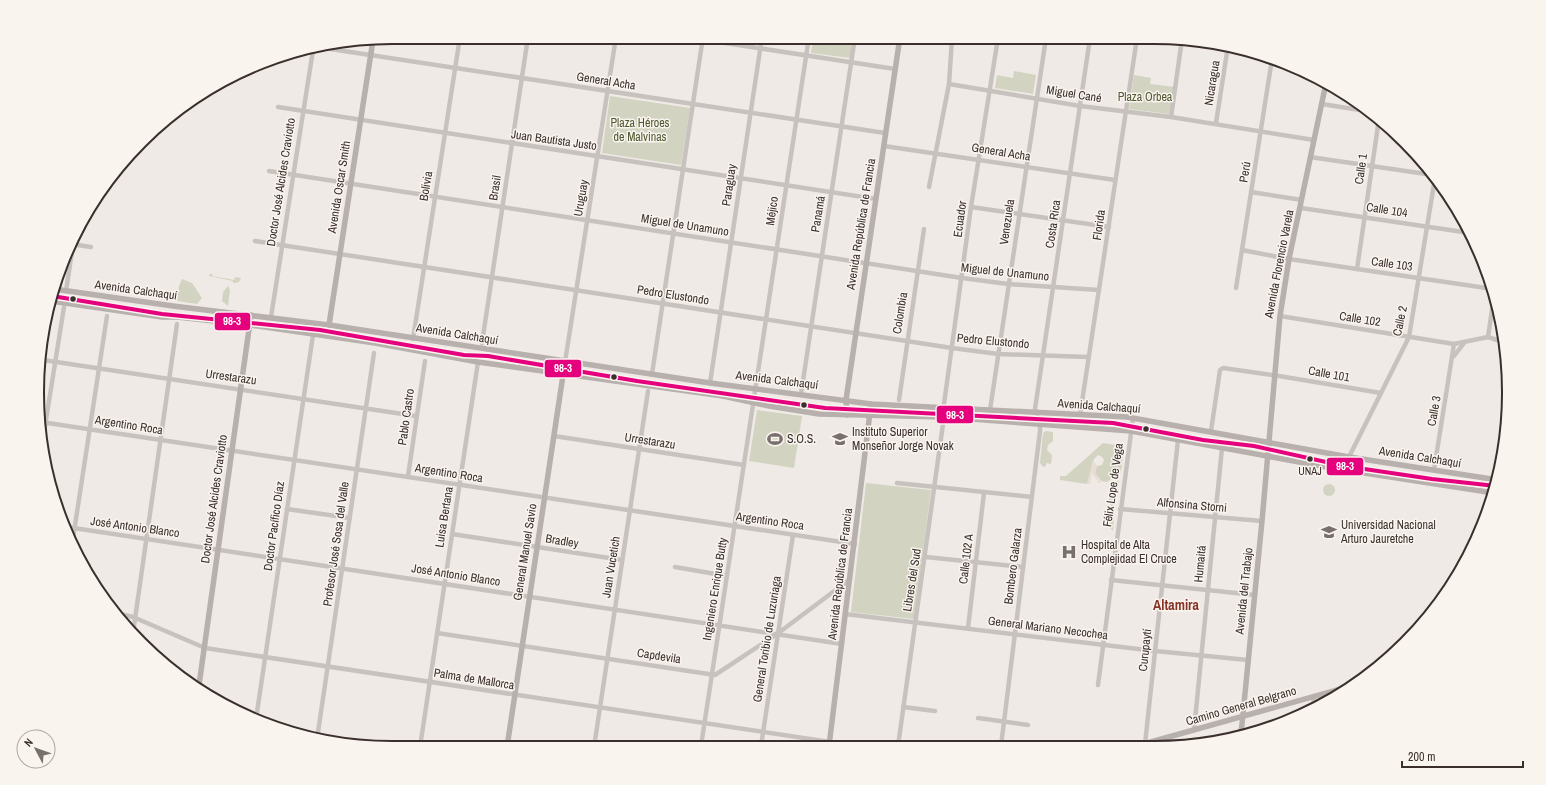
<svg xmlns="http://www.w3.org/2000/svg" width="1546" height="785" font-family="'Archivo Narrow',sans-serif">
	<rect width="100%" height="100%" fill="#efeae6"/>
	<g fill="#d2d4c1">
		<path d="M813,37H853L850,58L811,53Z"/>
		<path d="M1014,71L1036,75L1033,94L995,88L997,75L1013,78Z"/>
		<path d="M1134,75L1151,78L1150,84L1175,87L1169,114L1129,109Z"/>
		<path d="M610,96L690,108L681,165L602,153Z"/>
		<path d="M200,274L209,276L210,274H213L212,276L234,280L235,277L241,278L239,282L233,283V281Z"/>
		<path d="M182,279L192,283L202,298L197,304L177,301L179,286Z"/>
		<path d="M228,286L230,290L228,306L222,301L223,292Z"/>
		<path d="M757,410L802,416L794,468L749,461Z"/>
		<path d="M1046,431L1053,432V441L1048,445L1047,450L1052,455L1051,464L1046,463V466L1043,467L1040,463L1043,433Z"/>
		<path d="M1103,443L1122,446L1124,447L1121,472L1107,482L1101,481L1095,473L1097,466L1102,465L1104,460L1102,457L1098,455L1094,459L1087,484L1060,480V476H1066Z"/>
		<path d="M1119,480L1115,501L1109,500L1110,487Z"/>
		<path d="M866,483L931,490L914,619L851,612Z"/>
		<circle cx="1329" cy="490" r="6"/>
		<path d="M1109,502H1115L1113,531L1108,525L1111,522V506Z"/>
	</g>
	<path fill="#e8dcd4" d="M1093,460L1097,466L1095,473L1101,483H1098V481L1092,473L1090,484H1087Z"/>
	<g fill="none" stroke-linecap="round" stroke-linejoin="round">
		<g stroke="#c8c2be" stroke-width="4.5">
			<path d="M686,37L895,69"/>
			<path d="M324,48L885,133"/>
			<path d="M949,84L1080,106L1171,117L1314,140"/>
			<path d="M1322,104L1372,112"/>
			<path d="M278,107L876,199"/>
			<path d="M1171,117L1182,39"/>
			<path d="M1216,123L1228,46"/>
			<path d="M884,146L1115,180"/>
			<path d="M1310,157L1433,175"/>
			<path d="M269,171L962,278L1008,284L1099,290"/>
			<path d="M929,187L949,84L952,38"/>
			<path d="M1251,192L1302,200"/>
			<path d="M93,203L97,204"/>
			<path d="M971,207L1109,227"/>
			<path d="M1301,208L1470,233"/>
			<path d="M255,241L952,348L998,354L1088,357"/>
			<path d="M71,244L91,247"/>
			<path d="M1242,250L1289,259L1493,289"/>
			<path d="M1357,269L1379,119"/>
			<path d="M1236,288L1272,59"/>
			<path d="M66,291L74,238"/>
			<path d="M1280,316L1454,344L1488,337L1500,341L1506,345"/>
			<path d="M271,317L313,50"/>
			<path d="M1488,337L1494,296"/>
			<path d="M413,339L460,37"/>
			<path d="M482,343L528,37"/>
			<path d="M1454,356L1464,343"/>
			<path d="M43,360L416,416"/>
			<path d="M565,362L616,37"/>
			<path d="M652,374L703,37"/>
			<path d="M710,383L762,37"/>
			<path d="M801,394L855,37"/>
			<path d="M899,400L924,229"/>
			<path d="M944,404L971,207L998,38"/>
			<path d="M990,410L1046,38"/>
			<path d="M1080,415L1137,38"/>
			<path d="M41,422L855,544"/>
			<path d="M1211,431L1220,370L1223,368L1279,376L1381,393"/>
			<path d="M554,436L744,465"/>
			<path d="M42,445L64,307"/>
			<path d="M1349,457L1409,337L1435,178"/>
			<path d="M1434,470L1454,344"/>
			<path d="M408,476L425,361"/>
			<path d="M1497,480L1508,413"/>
			<path d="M897,483L1032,497"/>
			<path d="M287,509L350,518"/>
			<path d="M1120,509L1262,521"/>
			<path d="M67,527L842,644"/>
			<path d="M452,534L622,560"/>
			<path d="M72,545L107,316"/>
			<path d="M926,557L1023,567"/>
			<path d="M675,567L727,576"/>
			<path d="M1111,580L1255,595"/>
			<path d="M120,614L133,617L205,648L830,742"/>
			<path d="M845,614L1155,651L1248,660"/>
			<path d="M968,628L984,493"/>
			<path d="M133,633L177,324"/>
			<path d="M437,633L715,675L777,634L849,580"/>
			<path d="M1098,685L1133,418"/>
			<path d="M903,707L935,711"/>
			<path d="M1313,707L1314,697"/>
			<path d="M978,718L1028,725"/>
			<path d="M256,719L313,335"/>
			<path d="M1194,730L1222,448"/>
			<path d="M317,739L374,353"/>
			<path d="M508,744L527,747"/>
			<path d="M1145,744L1178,440"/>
			<path d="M701,746L809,37"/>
			<path d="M761,746L793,535"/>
			<path d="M898,746L944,417"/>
			<path d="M1001,746L1040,431V425L1035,409L1090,38"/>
			<path d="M420,747L478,362"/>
			<path d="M594,747L648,391"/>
		</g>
		<g stroke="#b7b0ad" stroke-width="5.5">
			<path d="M54,289L173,306L329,325L710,383L871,404L1127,417L1349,457L1498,480"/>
			<path d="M51,301L162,317H177L250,325L375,343L478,362L723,396L769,406L819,414L944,417L1131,431L1332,468L1494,493"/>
			<path d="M329,325L373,40"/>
			<path d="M316,332H328"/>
			<path d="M847,415L846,400L900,37"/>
			<path d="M199,685L251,315"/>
			<path d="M1241,734L1262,521L1280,316L1289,259L1326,83"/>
			<path d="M1140,745L1348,687"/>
			<path d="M829,746L871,404"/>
			<path d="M507,747L565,362"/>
		</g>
		<defs>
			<path id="bus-1" d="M52,296L162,314L320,330L464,355L488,356L637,381L825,408L1113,423L1203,440L1254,446L1344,466L1432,479L1496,486"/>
		</defs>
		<use href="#bus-1" stroke="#faf4ef" stroke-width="7"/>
		<use href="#bus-1" stroke="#e5007d" stroke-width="4"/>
	</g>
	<defs>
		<symbol id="stadium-bare" viewBox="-9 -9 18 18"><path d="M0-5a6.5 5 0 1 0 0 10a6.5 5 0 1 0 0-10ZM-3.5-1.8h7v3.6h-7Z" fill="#79706d" stroke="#faf4ef" stroke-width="2.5" paint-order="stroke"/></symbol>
		<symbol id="university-bare" viewBox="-9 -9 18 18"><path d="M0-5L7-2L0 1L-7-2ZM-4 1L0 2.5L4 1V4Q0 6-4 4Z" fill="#79706d" stroke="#faf4ef" stroke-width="2.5" paint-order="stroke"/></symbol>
		<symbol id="hospital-bare" viewBox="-9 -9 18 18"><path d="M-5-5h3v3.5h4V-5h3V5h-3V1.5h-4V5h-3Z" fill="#79706d" stroke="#faf4ef" stroke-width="2.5" paint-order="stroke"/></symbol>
	</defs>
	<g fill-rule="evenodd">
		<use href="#stadium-bare" x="764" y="428" width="22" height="22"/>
		<use href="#university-bare" x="829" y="428" width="22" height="22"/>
		<use href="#university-bare" x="1318" y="521" width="22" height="22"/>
		<use href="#hospital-bare" x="1058" y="541" width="22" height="22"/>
	</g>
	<g fill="#3a2f2c" stroke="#faf4ef" stroke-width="1.5">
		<circle cx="73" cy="299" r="3.5"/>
		<circle cx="614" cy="377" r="3.5"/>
		<circle cx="804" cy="405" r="3.5"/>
		<circle cx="1146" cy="429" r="3.5"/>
		<circle cx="1310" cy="459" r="3.5"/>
	</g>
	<g text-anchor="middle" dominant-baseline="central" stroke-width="3" stroke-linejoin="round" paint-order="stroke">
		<g font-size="11" fill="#3a2f2c" stroke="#faf4ef">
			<text x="1310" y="471">UNAJ</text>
		</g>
		<g font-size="12" fill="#3a2f2c" stroke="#faf4ef">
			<text transform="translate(606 81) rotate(9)">General Acha</text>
			<text transform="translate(1212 83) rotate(-81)">Nicaragua</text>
			<text transform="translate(1074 94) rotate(9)">Miguel Cané</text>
			<text transform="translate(554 140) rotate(8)">Juan Bautista Justo</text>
			<text transform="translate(1001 152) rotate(9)">General Acha</text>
			<text transform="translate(1361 169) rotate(-82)">Calle 1</text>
			<text transform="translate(1245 172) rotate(-81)">Perú</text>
			<text transform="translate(281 182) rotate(-81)">Doctor José Alcides Craviotto</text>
			<text transform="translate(729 185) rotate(-82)">Paraguay</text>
			<text transform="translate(426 186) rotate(-81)">Bolivia</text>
			<text transform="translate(339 187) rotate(-81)">Avenida Oscar Smith</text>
			<text transform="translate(495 188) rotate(-81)">Brasil</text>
			<text transform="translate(581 198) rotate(-80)">Uruguay</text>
			<text transform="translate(1387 210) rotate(9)">Calle 104</text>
			<text transform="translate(772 211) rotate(-82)">Méjico</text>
			<text transform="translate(818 214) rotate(-81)">Panamá</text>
			<text transform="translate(960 219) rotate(-82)">Ecuador</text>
			<text transform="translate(1007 222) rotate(-82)">Venezuela</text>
			<text transform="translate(861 224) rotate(-81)">Avenida República de Francia</text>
			<text transform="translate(1053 224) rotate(-82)">Costa Rica</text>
			<text transform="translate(685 225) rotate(9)">Miguel de Unamuno</text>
			<text transform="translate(1099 225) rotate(-82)">Florida</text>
			<text transform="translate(1279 264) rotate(-79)">Avenida Florencio Varela</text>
			<text transform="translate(1392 264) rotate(8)">Calle 103</text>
			<text transform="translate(1005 272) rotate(6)">Miguel de Unamuno</text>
			<text transform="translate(136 290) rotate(8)">Avenida Calchaquí</text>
			<text transform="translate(673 295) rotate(9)">Pedro Elustondo</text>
			<text transform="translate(900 313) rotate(-81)">Colombia</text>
			<text transform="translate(1360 319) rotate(9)">Calle 102</text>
			<text transform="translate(1400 321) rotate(-78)">Calle 2</text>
			<text transform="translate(457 334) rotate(9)">Avenida Calchaquí</text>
			<text transform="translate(993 341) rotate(5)">Pedro Elustondo</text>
			<text transform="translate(1329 374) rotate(10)">Calle 101</text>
			<text transform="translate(231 377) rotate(8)">Urrestarazu</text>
			<text transform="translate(777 380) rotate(7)">Avenida Calchaquí</text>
			<text transform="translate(1099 406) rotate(4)">Avenida Calchaquí</text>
			<text transform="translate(1434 411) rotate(-80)">Calle 3</text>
			<text transform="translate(406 417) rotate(-82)">Pablo Castro</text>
			<text transform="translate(129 425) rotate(9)">Argentino Roca</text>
			<text transform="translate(650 441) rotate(9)">Urrestarazu</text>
			<text transform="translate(1420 457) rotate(9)">Avenida Calchaquí</text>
			<text transform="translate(449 473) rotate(9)">Argentino Roca</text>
			<text transform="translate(1113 485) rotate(-82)">Félix Lope de Vega</text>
			<text transform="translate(214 499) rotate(-82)">Doctor José Alcides Craviotto</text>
			<text transform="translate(1192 505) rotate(5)">Alfonsina Storni</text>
			<text transform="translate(444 517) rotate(-81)">Luisa Bertana</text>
			<text transform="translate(770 521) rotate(8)">Argentino Roca</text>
			<text transform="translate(274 526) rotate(-82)">Doctor Pacífico Díaz</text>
			<text transform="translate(135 527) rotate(8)">José Antonio Blanco</text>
			<text transform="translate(562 541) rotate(9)">Bradley</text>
			<text transform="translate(336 544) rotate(-82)">Profesor José Sosa del Valle</text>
			<text transform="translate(525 552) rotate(-81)">General Manuel Savio</text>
			<text transform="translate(966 559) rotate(-83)">Calle 102 A</text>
			<text transform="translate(1200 564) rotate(-85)">Humaitá</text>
			<text transform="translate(1013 566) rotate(-83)">Bombero Galarza</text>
			<text transform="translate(611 567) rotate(-81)">Juan Vucetich</text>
			<text transform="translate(840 574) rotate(-83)">Avenida República de Francia</text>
			<text transform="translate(456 575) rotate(9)">José Antonio Blanco</text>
			<text transform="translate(912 580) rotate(-81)">Libres del Sud</text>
			<text transform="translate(715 589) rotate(-81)">Ingeniero Enrique Butty</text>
			<text transform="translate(1244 591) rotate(-84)">Avenida del Trabajo</text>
			<text transform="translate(1048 628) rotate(7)">General Mariano Necochea</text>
			<text transform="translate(767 639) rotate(-81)">General Toribio de Luzuriaga</text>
			<text transform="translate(1145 650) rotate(-84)">Curupaytí</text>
			<text transform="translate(659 656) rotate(9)">Capdevila</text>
			<text transform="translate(474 679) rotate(9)">Palma de Mallorca</text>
			<text transform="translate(1241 706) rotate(-16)">Camino General Belgrano</text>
		</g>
		<g font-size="12" fill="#4e5830" stroke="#faf4ef">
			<text x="1145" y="97">Plaza Orbea</text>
			<text x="640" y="123">Plaza Héroes<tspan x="640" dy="14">de Malvinas</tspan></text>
		</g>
		<g font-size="12" fill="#3a2f2c" stroke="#faf4ef" text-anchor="start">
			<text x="852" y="432">Instituto Superior<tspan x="852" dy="14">Monseñor Jorge Novak</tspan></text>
			<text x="787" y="439">S.O.S.</text>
			<text x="1341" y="525">Universidad Nacional<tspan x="1341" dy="14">Arturo Jauretche</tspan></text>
			<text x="1081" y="545">Hospital de Alta<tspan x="1081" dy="14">Complejidad El Cruce</tspan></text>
		</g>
		<g font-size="14" font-weight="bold" fill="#873327" stroke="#faf4ef">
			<text x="1176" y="605">Altamira</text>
		</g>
	</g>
	<path d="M0 0H1546V785H0ZM392 44H1154A348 348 0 0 1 1502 392V393A348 348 0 0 1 1154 741H392A348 348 0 0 1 44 393V392A348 348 0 0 1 392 44Z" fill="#faf4ef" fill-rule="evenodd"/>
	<path fill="none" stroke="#3a2f2c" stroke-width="2" d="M392 44H1154A348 348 0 0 1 1502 392V393A348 348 0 0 1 1154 741H392A348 348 0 0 1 44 393V392A348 348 0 0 1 392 44Z"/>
	<g stroke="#faf4ef" stroke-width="1.5">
		<rect x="214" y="312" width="37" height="19" rx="4" fill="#e5007d"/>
		<rect x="544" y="359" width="38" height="19" rx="4" fill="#e5007d"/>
		<rect x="936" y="405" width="38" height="19" rx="4" fill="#e5007d"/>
		<rect x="1326" y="457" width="38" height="19" rx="4" fill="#e5007d"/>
	</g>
	<g font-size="11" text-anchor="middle" font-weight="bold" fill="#fff">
		<text x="232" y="325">98-3</text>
		<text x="563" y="372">98-3</text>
		<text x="955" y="419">98-3</text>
		<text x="1345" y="470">98-3</text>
	</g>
	<g transform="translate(36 749) rotate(311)"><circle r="19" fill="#faf4ef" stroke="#ada5a1"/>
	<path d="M0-3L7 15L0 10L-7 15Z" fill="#79706d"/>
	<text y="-6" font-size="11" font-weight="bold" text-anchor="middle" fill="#3a2f2c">N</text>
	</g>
	<path d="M1402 761v6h121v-6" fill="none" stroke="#3a2f2c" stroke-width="2"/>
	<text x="1408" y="761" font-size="12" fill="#3a2f2c" stroke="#faf4ef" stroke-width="3" paint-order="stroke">200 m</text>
</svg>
